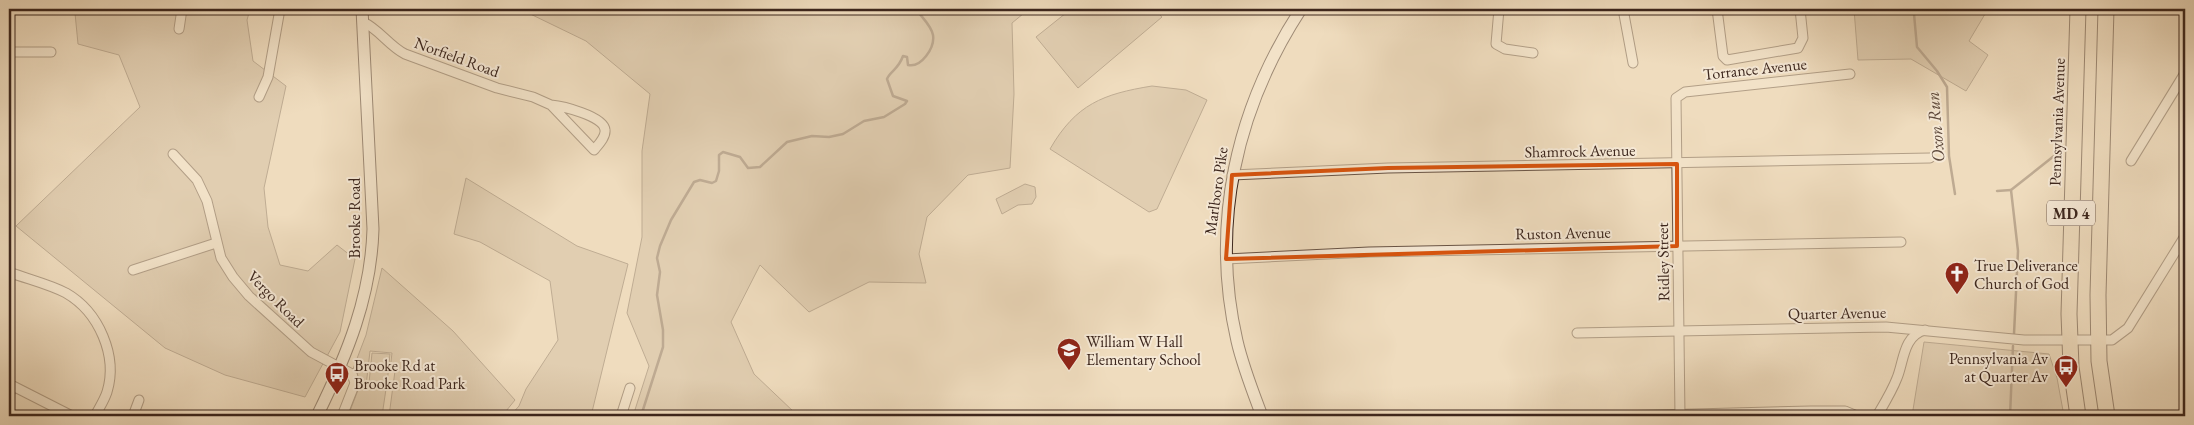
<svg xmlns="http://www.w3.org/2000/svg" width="2194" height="425" font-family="'EB Garamond',serif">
	<rect width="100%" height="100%" fill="#efdcbe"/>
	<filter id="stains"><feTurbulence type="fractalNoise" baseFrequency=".004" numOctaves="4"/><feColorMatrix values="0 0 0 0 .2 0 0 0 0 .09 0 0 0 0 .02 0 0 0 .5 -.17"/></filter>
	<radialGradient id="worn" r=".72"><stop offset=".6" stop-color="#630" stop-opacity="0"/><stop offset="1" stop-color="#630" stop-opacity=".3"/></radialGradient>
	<g fill="#d1bda3" stroke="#867260">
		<path d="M25,9H250L247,20L253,61L286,86L264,188L268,227L280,265L308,271L337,245L355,259L340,332L305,397L225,375L165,348L16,226L140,107L119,55L78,44L75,13Z"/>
		<path d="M520,9H1029L1012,23L1014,94L1010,168L968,175L927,217L919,254L926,283L869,282L809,312L760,265L731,322L754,374L795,413L794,416H633L649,366L627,313L642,237V151L650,94L586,41Z"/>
		<path d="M1071,9H1155L1162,17L1078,88L1036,37Z"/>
		<path d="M1854,9H1988L1969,41L1988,55L1966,91L1911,59L1858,60Z"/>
		<path d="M1152,86L1186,90L1207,100L1157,209L1149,212L1050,149C1076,104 1103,94 1152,86Z"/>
		<path d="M466,178L577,246L628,264L591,416H510L519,406L526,389L558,340L550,281L480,242L454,234Z"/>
		<path d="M1025,184L1035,187L1036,197L1032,204L1018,205L1002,214L996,199Z"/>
		<path d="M382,268L453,331L515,400L502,416H389L395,371L390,370L392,353L370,351L366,386L386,389L382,416H348L360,385L356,370L353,369L366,335Z"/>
		<path d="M1924,342L2049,354L2057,378L2064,416H1912Z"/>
		<path d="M372,353L390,354L387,384L369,383Z"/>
	</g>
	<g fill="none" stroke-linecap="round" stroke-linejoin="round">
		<g stroke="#836e5d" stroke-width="2.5">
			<path d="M1917,9L1914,14L1917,47L1937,71L1947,87L1949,156L1955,194"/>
			<path d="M1997,191L2011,190"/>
			<path d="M2014,334L2018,251L2011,190L2059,152"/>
			<path d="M641,416L663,347V330L657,295L660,272L657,258L660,246L671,220L694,182L700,180L712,183L716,181L719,171V155L723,152L740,157L748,168L760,167L787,142L812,136L829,137L843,134L864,121L884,117L905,104L907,101L893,96L887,79C890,71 898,70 903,56L907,57L908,65C921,68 935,48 933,35C931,25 922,18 916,9"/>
			<path d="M2010,416L2013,346"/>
		</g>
		<defs>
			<g id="street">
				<path d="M1499,9L1496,44L1505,49L1533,53"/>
				<path d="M1623,9L1633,63"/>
				<path d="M1717,9L1723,56L1727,60L1798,48L1803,38L1800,9"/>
				<path d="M363,22C379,29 389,46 405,54L497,88L533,97L551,105L594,150C598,145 606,137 605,130C604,116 562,106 551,105"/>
				<path d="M179,29L182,9"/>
				<path d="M9,52H51"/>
				<path d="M259,97L268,77L280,9"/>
				<path d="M173,154L197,180L207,201L221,258L233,277L249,296L311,352L352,374L355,383L342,416"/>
				<path d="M2131,161L2185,73"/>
				<path d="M1232,175L1388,168L1930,158"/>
				<path d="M1226,259L1369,252L1901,242"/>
				<path d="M133,270L216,243"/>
				<path d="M9,272C27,279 49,284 66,293C99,312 118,356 107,392C104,401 99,408 95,416"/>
				<path d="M1577,333L1886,327L2024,340H2112L2128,328L2185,236"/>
				<path d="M9,395L13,386L72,416"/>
				<path d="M133,416L139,400"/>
				<path d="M621,416L630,388"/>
				<path d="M1618,416L1811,411H1845L1857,416"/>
				<path d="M1680,416L1676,98L1685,92L1850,74"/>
				<path d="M1877,416C1884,404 1892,391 1897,378C1904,361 1903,336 1925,330"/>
			</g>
			<g id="secondary">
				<path d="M317,416C347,355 371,297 373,229L362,9"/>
				<path d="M1262,416C1253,392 1243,367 1237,341C1210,224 1236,109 1301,9"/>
			</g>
			<g id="highway">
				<path d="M2106,9L2098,295L2099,361L2107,416"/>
				<path d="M2078,416L2071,367L2069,314L2078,9"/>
			</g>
		</defs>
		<use href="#street" stroke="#695445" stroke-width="11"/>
		<use href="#secondary" stroke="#3c261d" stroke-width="13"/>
		<use href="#highway" stroke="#3c261d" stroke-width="17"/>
		<use href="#street" stroke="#f5e8d5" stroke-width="9"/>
		<use href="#secondary" stroke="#f5e8d5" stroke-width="11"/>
		<use href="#highway" stroke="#efdcbe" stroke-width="15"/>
	</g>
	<path d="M0 0H2194V425H0ZM1677,164V246L1226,259L1232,175L1388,168Z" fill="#efdcbe" fill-opacity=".55" fill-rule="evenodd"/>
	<path fill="none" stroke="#d7540e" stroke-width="4" stroke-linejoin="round" d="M1677,164V246L1226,259L1232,175L1388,168Z"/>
	<defs>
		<symbol id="church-pin" viewBox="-11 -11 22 30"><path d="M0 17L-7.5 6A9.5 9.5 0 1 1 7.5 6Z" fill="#8f2418" stroke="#f5e8d5"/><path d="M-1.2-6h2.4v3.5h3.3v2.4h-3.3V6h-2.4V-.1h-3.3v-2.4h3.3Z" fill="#fff"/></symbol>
		<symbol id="school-pin" viewBox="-11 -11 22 30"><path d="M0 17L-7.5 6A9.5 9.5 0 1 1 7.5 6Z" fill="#8f2418" stroke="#f5e8d5"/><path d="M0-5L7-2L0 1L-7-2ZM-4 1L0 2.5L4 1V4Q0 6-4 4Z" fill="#fff"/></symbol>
		<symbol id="bus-pin" viewBox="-11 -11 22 30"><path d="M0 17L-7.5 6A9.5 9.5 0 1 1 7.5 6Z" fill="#8f2418" stroke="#f5e8d5"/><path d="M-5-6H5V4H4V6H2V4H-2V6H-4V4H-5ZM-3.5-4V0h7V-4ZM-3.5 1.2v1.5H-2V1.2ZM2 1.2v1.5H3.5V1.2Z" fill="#fff"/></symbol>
	</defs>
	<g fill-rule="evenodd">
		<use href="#church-pin" x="1943" y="260" width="28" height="38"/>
		<use href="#school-pin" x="1055" y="336" width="28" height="38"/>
		<use href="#bus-pin" x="2052" y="353" width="28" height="38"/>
		<use href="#bus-pin" x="323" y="360" width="28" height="38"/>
	</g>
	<g text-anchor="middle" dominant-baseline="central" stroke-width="4" stroke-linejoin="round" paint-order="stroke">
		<rect fill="#f5e8d5" stroke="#746054" stroke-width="1" x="2047" y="200.5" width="48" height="25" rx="4"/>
		<g font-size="15" font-weight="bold" fill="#3c261d">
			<text x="2071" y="213">MD 4</text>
		</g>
		<g font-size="16" fill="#3c261d" stroke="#f5e8d5">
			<text transform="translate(457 57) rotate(20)">Norfield Road</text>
			<text transform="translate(1755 69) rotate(-6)">Torrance Avenue</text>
			<text transform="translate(2057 122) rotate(-88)">Pennsylvania Avenue</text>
			<text transform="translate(1580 151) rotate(-1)">Shamrock Avenue</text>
			<text transform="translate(1216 191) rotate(-82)">Marlboro Pike</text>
			<text transform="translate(354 218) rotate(-90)">Brooke Road</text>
			<text transform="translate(1563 233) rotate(-1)">Ruston Avenue</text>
			<text transform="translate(1663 262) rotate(-91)">Ridley Street</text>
			<text transform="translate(276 299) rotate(45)">Vergo Road</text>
			<text transform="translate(1837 313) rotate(-1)">Quarter Avenue</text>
		</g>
		<g font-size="16" fill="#3c261d" stroke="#f5e8d5" text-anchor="start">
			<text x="1974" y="265">True Deliverance<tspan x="1974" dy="18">Church of God</tspan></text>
			<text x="1086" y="341">William W Hall<tspan x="1086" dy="18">Elementary School</tspan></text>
			<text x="2048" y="358" text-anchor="end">Pennsylvania Av<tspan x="2048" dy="18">at Quarter Av</tspan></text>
			<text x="354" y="365">Brooke Rd at<tspan x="354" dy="18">Brooke Road Park</tspan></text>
		</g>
		<g font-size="18" font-style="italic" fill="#5f4a3d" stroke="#f5e8d5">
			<text transform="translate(1935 127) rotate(-95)">Oxon Run</text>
		</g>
	</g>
	<rect width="2194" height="425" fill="none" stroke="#efdcbe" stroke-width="30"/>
	<rect x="10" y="10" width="2174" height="405" fill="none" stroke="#3c261d" stroke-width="2.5"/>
	<rect x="15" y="15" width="2164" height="395" fill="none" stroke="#3c261d"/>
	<rect width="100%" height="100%" filter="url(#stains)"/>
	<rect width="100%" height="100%" fill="url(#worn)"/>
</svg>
